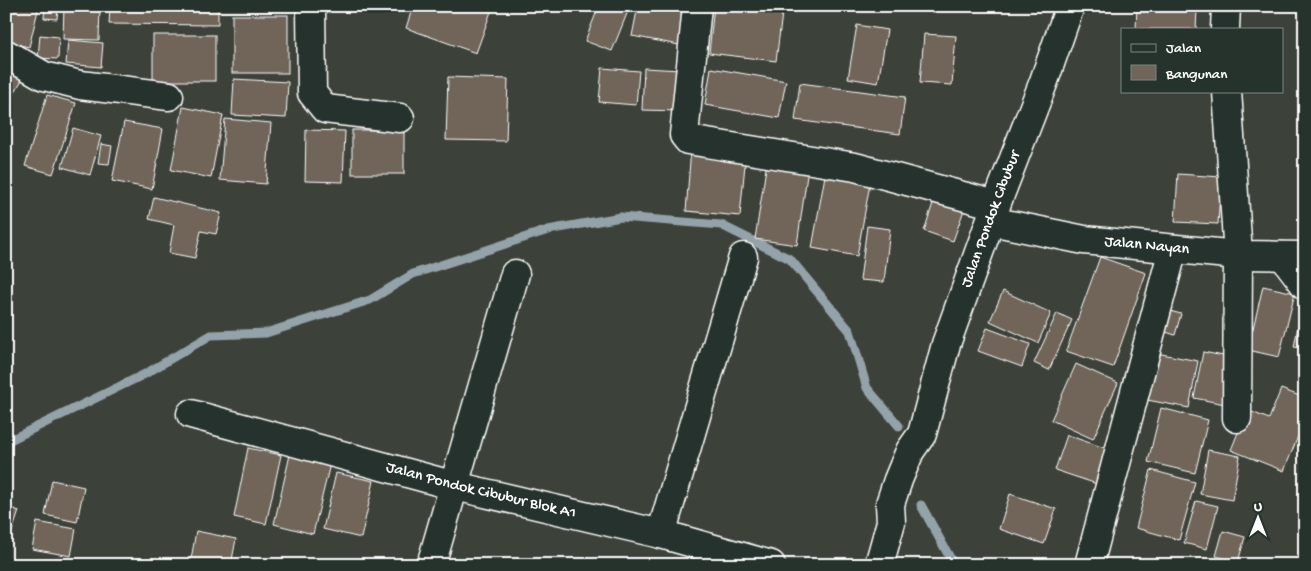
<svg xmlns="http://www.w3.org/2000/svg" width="1311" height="571" font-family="'Gochi Hand',sans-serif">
	<rect width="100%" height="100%" fill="#3c423a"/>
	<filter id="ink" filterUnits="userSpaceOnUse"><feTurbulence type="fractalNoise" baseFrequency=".02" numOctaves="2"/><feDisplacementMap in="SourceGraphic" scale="10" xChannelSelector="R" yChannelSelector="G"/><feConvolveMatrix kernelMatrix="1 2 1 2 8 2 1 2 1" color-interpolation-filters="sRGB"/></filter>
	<g filter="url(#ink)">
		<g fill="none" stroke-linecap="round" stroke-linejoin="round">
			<g stroke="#94a3a9" stroke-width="9">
				<path d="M6,442L145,374L211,335L266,333L370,300L413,274L548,230L621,217L721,225L790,259L850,331L867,388L899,426"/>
				<path d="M921,505L954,565"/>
			</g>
		</g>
		<g fill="#6f6558" stroke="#fff">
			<path d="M12,6H39L29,47L6,42V30Z"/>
			<path d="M45,6H58L57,19L44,18Z"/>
			<path d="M64,6H100L99,40L63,39Z"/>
			<path d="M110,6H218V25L109,24Z"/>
			<path d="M413,6H493L476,53L406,28Z"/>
			<path d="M599,6H630L612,51L585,41Z"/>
			<path d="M638,6H687L679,45L632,36Z"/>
			<path d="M714,6H783L776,61L709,53Z"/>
			<path d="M1137,7L1197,11L1196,29H1136Z"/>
			<rect x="232" y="15" width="56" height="58"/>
			<path d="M857,25L887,30L878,83L848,78Z"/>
			<path d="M924,34L956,36L952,85L920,83Z"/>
			<path d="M40,35L59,37L58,59L38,58Z"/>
			<rect x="153" y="35" width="62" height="46"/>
			<path d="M68,40L103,43L101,67L66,64Z"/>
			<path d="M6,62L26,73L6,107Z"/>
			<path d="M602,68L639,71L636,105L599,102Z"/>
			<path d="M644,68L680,70L678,111L642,110Z"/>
			<path d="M711,68L786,81L779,118L705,105Z"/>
			<path d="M448,77L508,79L506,141L446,140Z"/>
			<path d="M234,79L288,82L286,118L232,115Z"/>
			<path d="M800,83L905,97L900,134L795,120Z"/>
			<path d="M47,95L76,103L53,174L25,166Z"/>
			<path d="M183,107L223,115L211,178L171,170Z"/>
			<path d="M225,119L271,123L266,184L220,180Z"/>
			<path d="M124,122L163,129L152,189L112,181Z"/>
			<path d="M73,128L101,136L90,175L62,167Z"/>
			<path d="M306,130L345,131L343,182L305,181Z"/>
			<rect x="352" y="130" width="52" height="44"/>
			<path d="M101,144L112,146L109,164L98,163Z"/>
			<path d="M691,149L746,154L740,216L686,211Z"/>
			<path d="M768,155L809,161L797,245L755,239Z"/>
			<path d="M826,170L871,178L857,256L812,248Z"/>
			<path d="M1178,174L1221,177L1218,224L1175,222Z"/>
			<path d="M154,197L221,213L216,234L201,231L195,258L169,253L174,225L149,219Z"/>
			<path d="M935,197L965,207L953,241L924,231Z"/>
			<path d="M867,226L890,229L884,282L860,280Z"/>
			<path d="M1100,257L1146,273L1113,367L1066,351Z"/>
			<path d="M1263,286L1295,293L1279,357L1248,350Z"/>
			<path d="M1003,291L1051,313L1038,343L990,321Z"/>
			<path d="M1166,310L1181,314L1175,335L1160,330Z"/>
			<path d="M1057,313L1072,320L1049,370L1034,363Z"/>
			<path d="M1300,316L1305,317V349L1294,347Z"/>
			<path d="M987,328L1030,344L1022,367L978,351Z"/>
			<path d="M1151,352L1198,361L1189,408L1142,399Z"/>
			<path d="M1203,352L1234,358L1225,404L1194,398Z"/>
			<path d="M1076,364L1118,383L1093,439L1051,420Z"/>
			<path d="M1281,389L1305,398V419L1284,471L1231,450L1247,410L1269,419Z"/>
			<path d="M1161,408L1208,420L1195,473L1148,462Z"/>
			<path d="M1067,435L1113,451L1100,485L1055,470Z"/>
			<path d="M248,448L281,455L266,524L234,517Z"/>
			<path d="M1208,450L1240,456L1232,500L1200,494Z"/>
			<path d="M290,455L330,464L313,534L274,524Z"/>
			<path d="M1151,470L1195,482L1179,540L1136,528Z"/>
			<path d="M336,473L374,481L361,538L323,529Z"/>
			<path d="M52,480L84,487L77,522L45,515Z"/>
			<path d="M1010,494L1056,509L1044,544L999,529Z"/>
			<path d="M1196,501L1218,506L1207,549L1184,543Z"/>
			<path d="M6,506L19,511L10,538L6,536Z"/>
			<path d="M37,522L76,529L71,556L32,549Z"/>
			<path d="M196,531L236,539L231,565H190Z"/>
			<path d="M1223,531L1245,537L1238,562L1216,556Z"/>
		</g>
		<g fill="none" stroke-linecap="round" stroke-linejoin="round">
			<defs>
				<g id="street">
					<path d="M311,6L312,93L325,109L400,118"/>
					<path d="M697,6L684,135L688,140L855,167L996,205"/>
					<path d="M1225,29L1226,6"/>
					<path d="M6,54L44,76L80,85L169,96"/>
					<path d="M1227,91L1238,255L1237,418"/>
					<path id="s1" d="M991,221L1084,240L1238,255L1305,256"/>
					<path d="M1283,256L1305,285"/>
					<path id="s2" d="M191,414L455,486L661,534L771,565"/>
					<path d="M661,534L743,257"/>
					<path d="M431,565L515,274"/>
					<path id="s3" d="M879,565L891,522L890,504L898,480L910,451L922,434L946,344L996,205L1044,81L1070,6"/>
					<path d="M1089,565L1173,249"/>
				</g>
			</defs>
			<use href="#street" stroke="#fff" stroke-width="31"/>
			<use href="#street" stroke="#26332d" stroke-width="28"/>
		</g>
	</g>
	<g text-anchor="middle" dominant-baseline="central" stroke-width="5" stroke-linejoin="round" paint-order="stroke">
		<g font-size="16" fill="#fff" stroke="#26332d">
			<text stroke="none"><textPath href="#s3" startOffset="366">Jalan Pondok Cibubur</textPath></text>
			<text stroke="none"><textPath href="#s1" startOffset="158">Jalan Nayan</textPath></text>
			<text stroke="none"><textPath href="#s2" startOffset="300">Jalan Pondok Cibubur Blok A1</textPath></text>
		</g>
	</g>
	<rect width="1311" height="571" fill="none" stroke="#26332d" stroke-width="25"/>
	<rect x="12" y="12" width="1286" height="546" fill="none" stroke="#fff" stroke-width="2" filter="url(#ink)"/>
	<rect x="1121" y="28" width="162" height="65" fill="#26332d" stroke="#7d8581"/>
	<rect x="1131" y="44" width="25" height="8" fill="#26332d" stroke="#7d8581"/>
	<text x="1166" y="52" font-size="15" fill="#ffffff">Jalan</text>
	<rect x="1131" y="65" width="25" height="15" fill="#6f6558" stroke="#7d8581"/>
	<text x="1166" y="78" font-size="15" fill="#ffffff">Bangunan</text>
	<g transform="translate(1258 518)" stroke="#26332d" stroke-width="4" paint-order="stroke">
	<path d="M0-4L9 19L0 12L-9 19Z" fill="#ffffff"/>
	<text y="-8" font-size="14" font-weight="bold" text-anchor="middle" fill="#ffffff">U</text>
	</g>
</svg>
